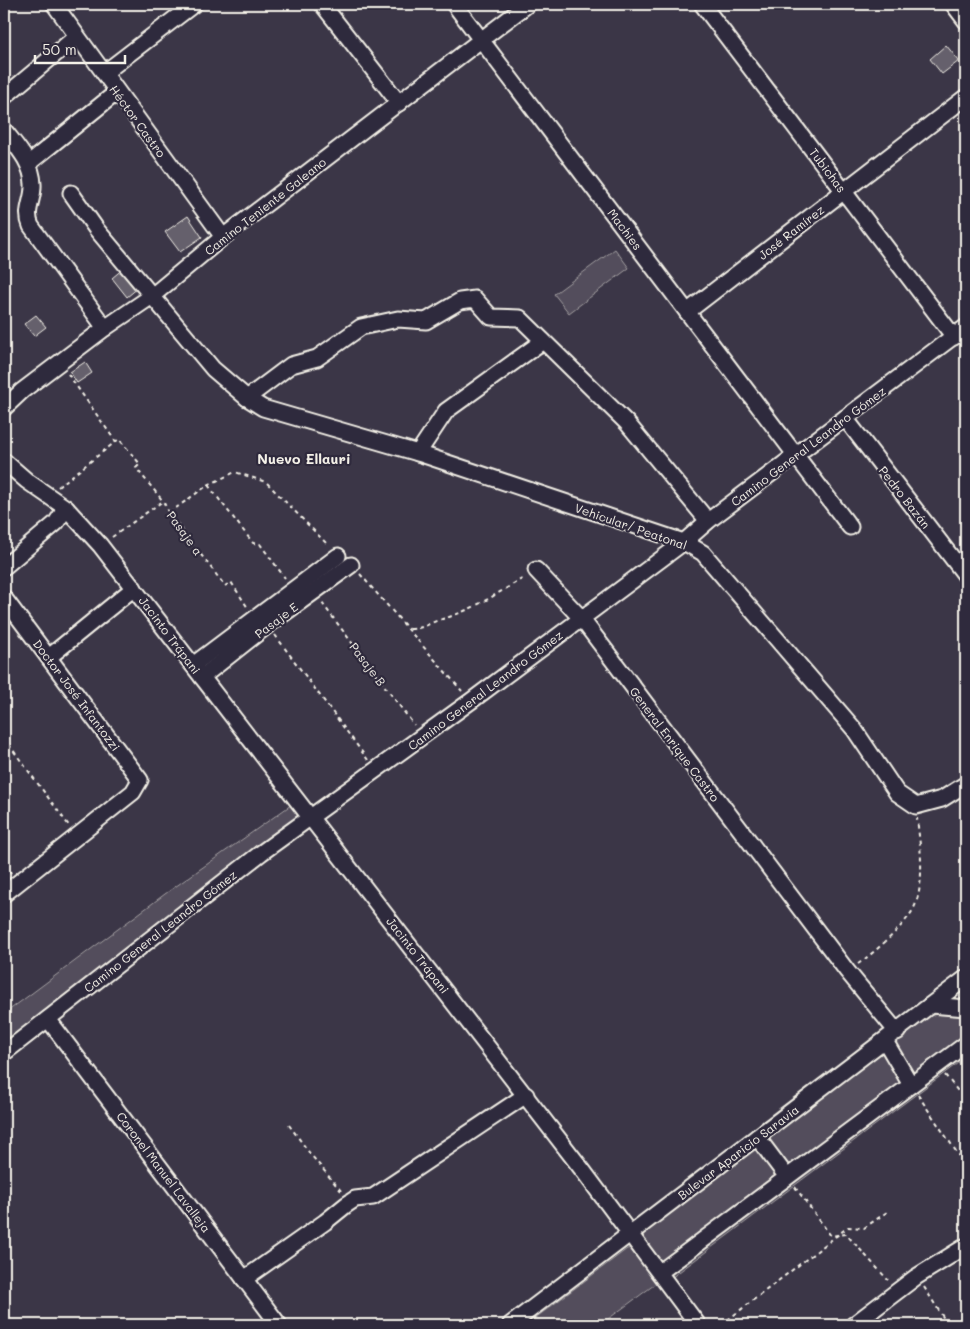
<svg xmlns="http://www.w3.org/2000/svg" width="970" height="1329" font-family="Mali,sans-serif">
	<rect width="100%" height="100%" fill="#3b3647"/>
	<filter id="ink" filterUnits="userSpaceOnUse"><feTurbulence type="fractalNoise" baseFrequency=".02" numOctaves="2"/><feDisplacementMap in="SourceGraphic" scale="10" xChannelSelector="R" yChannelSelector="G"/><feConvolveMatrix kernelMatrix="1 2 1 2 8 2 1 2 1" color-interpolation-filters="sRGB"/></filter>
	<g filter="url(#ink)">
		<g fill="#534e5c" stroke="#a4a0a2">
			<path d="M615,249L629,268L569,313L554,294Z"/>
			<path d="M298,800L312,817L4,1053V1014L165,894Z"/>
			<path d="M937,1014L966,1016V1057L671,1278L642,1240L645,1230L925,1017Z"/>
			<path d="M632,1248L658,1282L600,1325H526L627,1249Z"/>
		</g>
		<g fill="#65616c" stroke="#f4f1e8">
			<path d="M946,45L959,61L942,74L930,59Z"/>
			<path d="M188,216L202,237L180,252L165,232Z"/>
			<path d="M124,268L139,287L127,297L112,278Z"/>
			<path d="M36,315L46,327L34,336L24,324Z"/>
			<path d="M85,362L92,373L77,383L70,372Z"/>
		</g>
		<g fill="none" stroke-linecap="round" stroke-linejoin="round">
			<defs>
				<g id="minor">
					<path d="M54,4L223,237"/>
					<path d="M322,4L399,103"/>
					<path d="M454,4L850,527"/>
					<path d="M702,4L954,337"/>
					<path d="M953,4L966,21"/>
					<path d="M104,73L194,4"/>
					<path d="M4,97L77,36"/>
					<path d="M4,130C17,147 32,162 33,184C34,200 24,210 31,226L105,328"/>
					<path d="M29,163L117,92"/>
					<path d="M71,193L97,230L213,369L247,398L263,408L418,453L684,542L703,553L854,729L897,793L916,806L942,799L966,784"/>
					<path d="M687,312L966,97"/>
					<path d="M247,398L291,365L317,358L361,327L398,319L426,321L460,301L475,299L491,317L520,318L627,423L708,521"/>
					<path d="M4,408L22,391L105,328L152,296L223,237L528,4"/>
					<path d="M845,418L966,576"/>
					<path d="M418,453L446,411L543,341"/>
					<path d="M4,461L27,481L66,508L100,545L581,1168L698,1325"/>
					<path d="M4,567L56,523L66,508"/>
					<path d="M536,570L581,618L847,971L897,1032"/>
					<path d="M4,598L140,780L133,792L4,894"/>
					<path d="M49,657L134,588"/>
					<path d="M193,665L338,556"/>
					<path d="M202,677L268,625L351,565"/>
					<path d="M931,1005L966,1008"/>
					<path d="M48,1019L279,1325"/>
					<path d="M885,1041L911,1085"/>
					<path d="M4,1053L261,853L471,701L684,542L708,521L966,327"/>
					<path d="M757,1137L787,1177"/>
					<path d="M660,1272L966,1044"/>
					<path d="M244,1279L325,1222L346,1205L355,1199L373,1197L526,1095"/>
					<path d="M510,1325L966,978"/>
					<path d="M853,1325L916,1277L966,1246"/>
				</g>
			</defs>
			<use href="#minor" stroke="#f4f1e8" stroke-width="19"/>
			<g stroke="#f4f1e8" stroke-width="2" stroke-dasharray="4 4" stroke-linecap="butt">
				<path d="M68,374L116,442"/>
				<path d="M208,485L253,543L260,544L285,578"/>
				<path d="M58,487L119,439L140,464L136,468L163,501L169,513L225,586L231,582L248,608"/>
				<path d="M169,513L208,485L235,472L266,482L328,545"/>
				<path d="M112,537L163,501"/>
				<path d="M360,574L462,691"/>
				<path d="M322,603L414,725"/>
				<path d="M410,629C423,629 429,623 439,620C470,612 498,593 525,577"/>
				<path d="M275,635L368,760"/>
				<path d="M4,738L70,827"/>
				<path d="M4,864L11,873"/>
				<path d="M858,964C875,952 910,922 916,903C925,876 920,845 917,818"/>
				<path d="M945,1075L966,1101"/>
				<path d="M918,1095L966,1166"/>
				<path d="M289,1125L311,1155L342,1192"/>
				<path d="M795,1187L831,1236L846,1234L888,1280"/>
				<path d="M924,1287L948,1325"/>
				<path d="M721,1325L848,1227L864,1228L887,1212"/>
			</g>
			<use href="#minor" stroke="#2f2a3d" stroke-width="15"/>
		</g>
	</g>
	<g text-anchor="middle" dominant-baseline="central" stroke-width="4.5" stroke-linejoin="round" paint-order="stroke">
		<g font-size="12" fill="#f4f1e8" stroke="#2f2a3d">
			<text transform="translate(138 121) rotate(54)">Héctor Castro</text>
			<text transform="translate(828 170) rotate(53)">Tubichas</text>
			<text transform="translate(265 206) rotate(-38)">Camino Teniente Galeano</text>
			<text transform="translate(625 229) rotate(53)">Machies</text>
			<text transform="translate(791 232) rotate(-38)">José Ramírez</text>
			<text transform="translate(808 446) rotate(-37)">Camino General Leandro Gómez</text>
			<text transform="translate(905 497) rotate(52)">Pedro Bazán</text>
			<text transform="translate(631 526) rotate(19)">Vehicular/ Peatonal</text>
			<text transform="translate(185 533) rotate(54)">Pasaje a</text>
			<text transform="translate(276 620) rotate(-37)">Pasaje E</text>
			<text transform="translate(170 635) rotate(53)">Jacinto Trápani</text>
			<text transform="translate(368 664) rotate(53)">Pasaje B</text>
			<text transform="translate(485 690) rotate(-37)">Camino General Leandro Gómez</text>
			<text transform="translate(77 695) rotate(53)">Doctor José Infantozzi</text>
			<text transform="translate(675 744) rotate(53)">General Enrique Castro</text>
			<text transform="translate(160 931) rotate(-38)">Camino General Leandro Gómez</text>
			<text transform="translate(418 955) rotate(52)">Jacinto Trápani</text>
			<text transform="translate(738 1152) rotate(-37)">Bulevar Aparicio Saravia</text>
			<text transform="translate(164 1172) rotate(53)">Coronel Manuel Lavalleja</text>
		</g>
		<g font-size="14" font-weight="bold" fill="#f4f1e8" stroke="#2f2a3d">
			<text x="304" y="458">Nuevo Ellauri</text>
		</g>
	</g>
	<rect width="970" height="1329" fill="none" stroke="#2f2a3d" stroke-width="20"/>
	<rect x="10" y="10" width="950" height="1309" fill="none" stroke="#f4f1e8" stroke-width="2" filter="url(#ink)"/>
	<path d="M35 55v8h90v-8" fill="none" stroke="#f4f1e8" stroke-width="2.5"/>
	<text x="42" y="55" font-size="15" fill="#f4f1e8" stroke="#2f2a3d" stroke-width="4" paint-order="stroke">50 m</text>
</svg>
